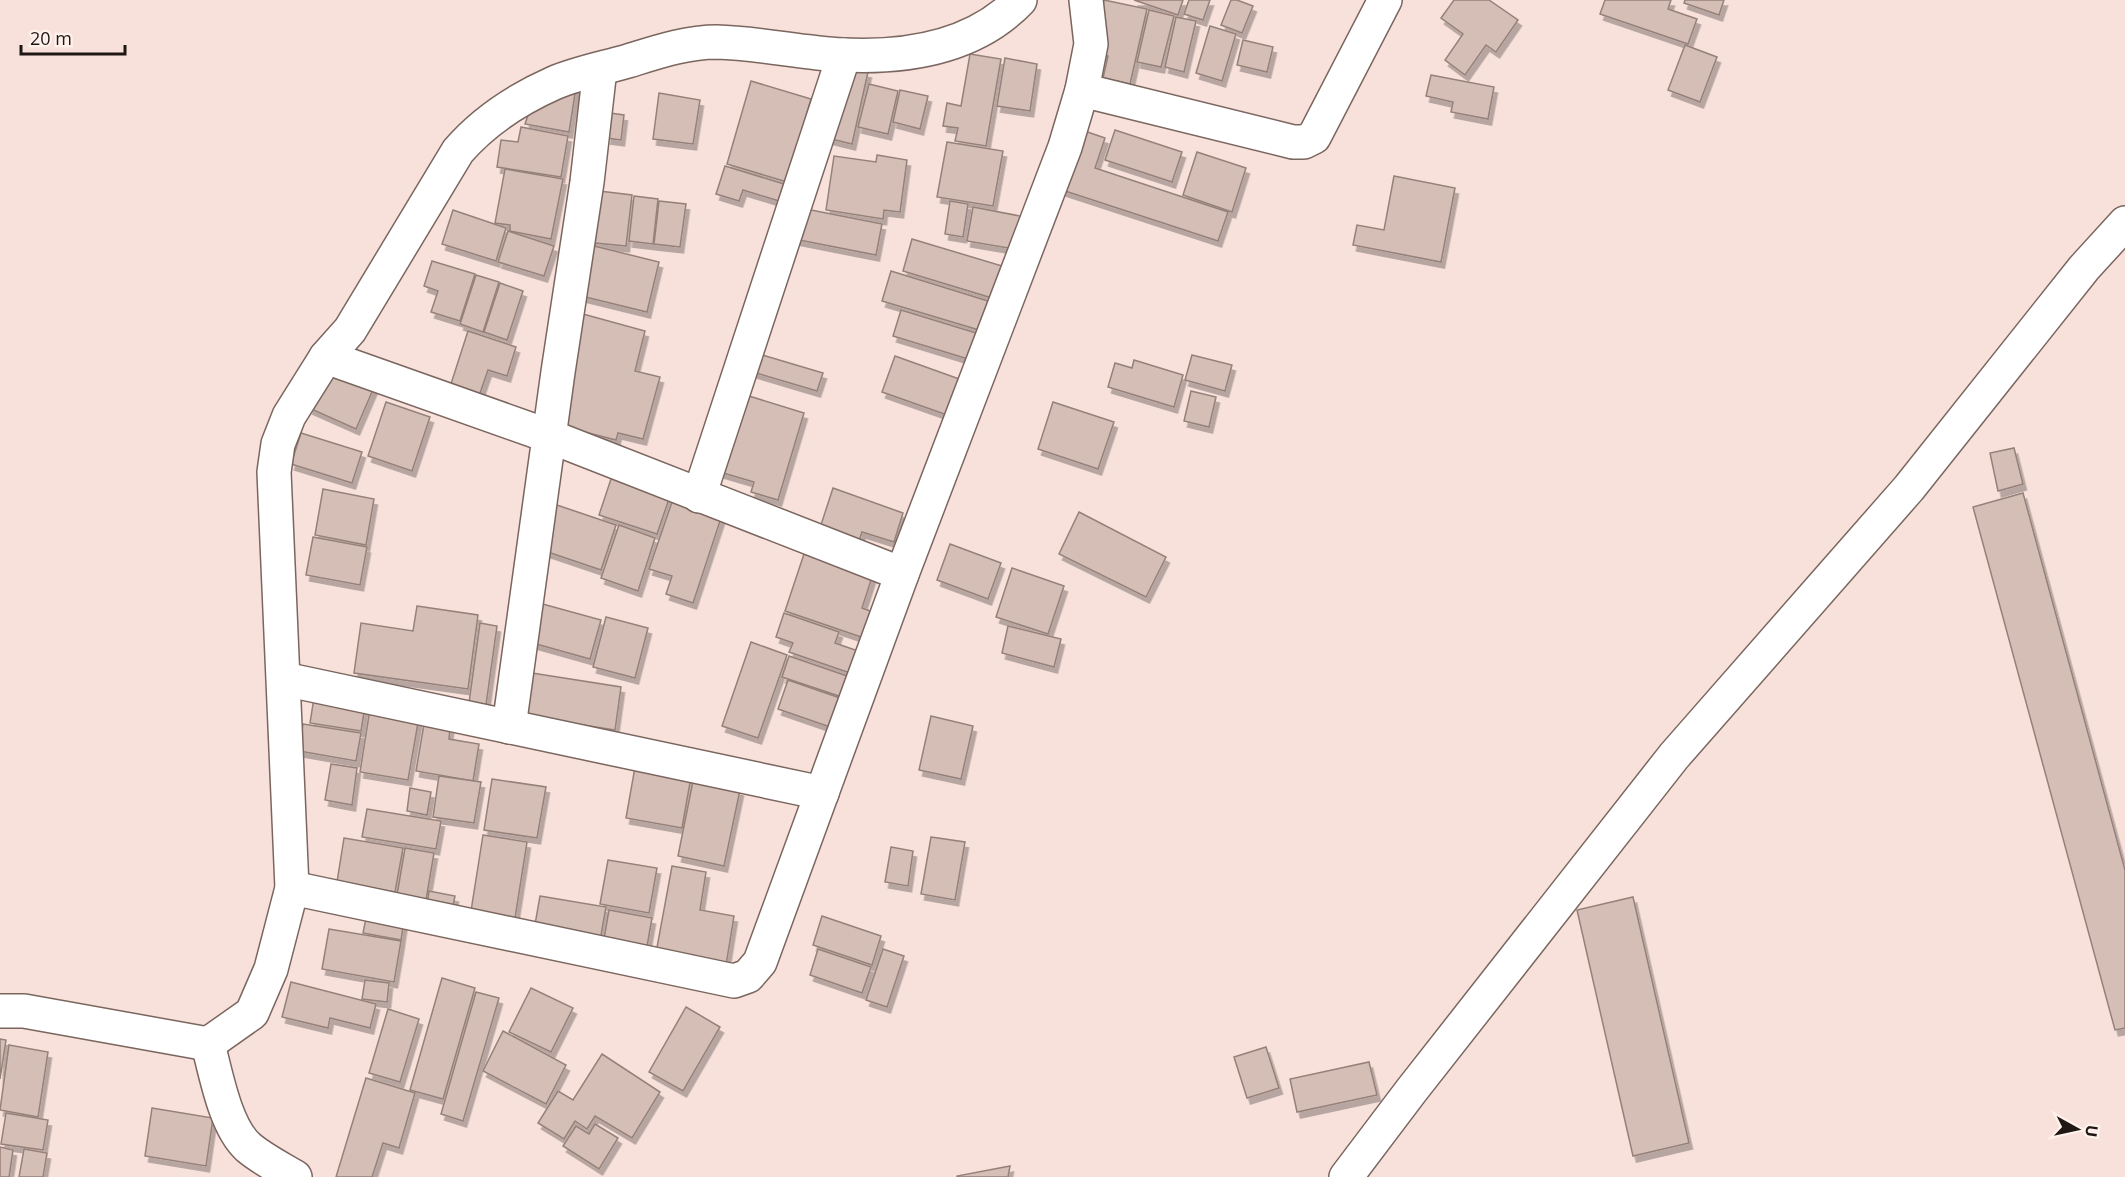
<svg xmlns="http://www.w3.org/2000/svg" width="2125" height="1177" font-family="'Open Sans',sans-serif">
	<defs>
		<filter id="shadow"><feDropShadow dx="3.5" dy="6" stdDeviation="0" flood-color="#0004"/></filter>
	</defs>
	<rect width="100%" height="100%" fill="#f8e1da"/>
	<g fill="#d4beb6" stroke="#96817a" stroke-width="1.5" filter="url(#shadow)">
		<path d="M1104,0L1147,9L1130,84L1103,78L1108,56L1092,52Z"/>
		<path d="M1134,0H1183L1178,15Z"/>
		<path d="M1189,0H1210L1203,20L1184,14Z"/>
		<path d="M1231,0H1237L1253,6L1242,33L1221,25Z"/>
		<path d="M1454,0H1489L1518,20L1496,52L1486,45L1465,75L1445,60L1463,34L1441,18Z"/>
		<path d="M1605,0H1671L1668,9L1697,19L1688,44L1600,14Z"/>
		<path d="M1685,0H1724L1719,15L1684,3Z"/>
		<path d="M1149,10L1174,16L1161,67L1137,62Z"/>
		<path d="M1176,17L1196,21L1184,72L1165,67Z"/>
		<path d="M1210,26L1236,34L1222,81L1196,73Z"/>
		<path d="M1243,40L1273,47L1267,72L1237,65Z"/>
		<path d="M1685,45L1717,57L1700,102L1668,90Z"/>
		<path d="M970,54L1001,59L986,146L955,141L958,128L943,126L947,103L961,106Z"/>
		<path d="M1005,58L1037,64L1030,111L997,106Z"/>
		<path d="M844,67L868,72L852,144L827,138Z"/>
		<path d="M1431,75L1494,87L1488,119L1451,112L1453,102L1426,96Z"/>
		<path d="M577,81L569,132L525,124L533,100Z"/>
		<path d="M751,81L811,99L787,182L727,164Z"/>
		<path d="M869,84L898,91L888,134L858,127Z"/>
		<path d="M900,90L928,96L920,129L893,122Z"/>
		<path d="M659,93L700,100L693,144L653,139Z"/>
		<path d="M610,113L624,115L621,140L607,138Z"/>
		<path d="M521,127L568,136L561,177L497,167L501,140L518,142Z"/>
		<path d="M1076,128L1105,138L1095,168L1228,212L1218,241L1056,188Z"/>
		<path d="M1115,130L1182,152L1172,182L1105,160Z"/>
		<path d="M947,142L1003,151L993,206L937,197Z"/>
		<path d="M1197,152L1246,168L1232,212L1183,195Z"/>
		<path d="M877,155L907,160L900,212L884,210L883,219L826,210L834,156L876,162Z"/>
		<path d="M725,166L784,184L779,201L743,190L739,201L716,194Z"/>
		<path d="M505,169L563,179L551,239L510,231V225L495,223Z"/>
		<path d="M1394,176L1455,188L1441,262L1353,245L1357,225L1384,230Z"/>
		<path d="M591,190L632,195L626,246L585,242Z"/>
		<path d="M634,196L658,199L653,244L629,241Z"/>
		<path d="M659,201L686,204L680,247L654,244Z"/>
		<path d="M950,201L968,204L963,237L945,234Z"/>
		<path d="M796,207L882,224L876,255L789,238Z"/>
		<path d="M973,207L1020,216L1014,249L967,241Z"/>
		<path d="M453,210L506,228L496,261L442,244Z"/>
		<path d="M508,231L554,246L544,276L498,262Z"/>
		<path d="M912,239L1002,266L992,298L903,271Z"/>
		<path d="M586,244L659,262L647,312L573,294Z"/>
		<path d="M432,261L475,274L460,321L431,312L438,291L424,286Z"/>
		<path d="M891,271L988,301L979,330L882,301Z"/>
		<path d="M476,275L499,282L483,332L460,324Z"/>
		<path d="M500,283L523,291L507,340L484,332Z"/>
		<path d="M901,310L976,333L968,359L893,336Z"/>
		<path d="M583,314L645,331L635,371L660,377L643,439L618,433L616,440L553,424Z"/>
		<path d="M468,331L516,347L507,376L488,370L478,399L449,390Z"/>
		<path d="M759,354L823,373L817,391L753,372Z"/>
		<path d="M1192,355L1232,365L1225,391L1185,380Z"/>
		<path d="M895,356L962,380L950,416L882,392Z"/>
		<path d="M1134,360L1183,375L1174,407L1108,387L1115,363L1132,368Z"/>
		<path d="M327,365L375,385L356,429L309,408Z"/>
		<path d="M1191,391L1216,397L1209,427L1184,421Z"/>
		<path d="M736,392L804,413L778,500L751,492L754,482L713,470Z"/>
		<path d="M386,402L430,417L412,471L368,456Z"/>
		<path d="M1053,402L1114,422L1098,469L1038,449Z"/>
		<path d="M301,433L362,452L352,483L291,464Z"/>
		<path d="M2014,448L2023,484L1998,491L1990,453Z"/>
		<path d="M612,476L670,496L657,534L599,515Z"/>
		<path d="M833,488L903,513L894,542L862,532L857,547L818,534Z"/>
		<path d="M323,489L374,499L366,545L315,535Z"/>
		<path d="M2023,493L2125,870V1028L2115,1030L1973,507Z"/>
		<path d="M672,502L721,518L693,603L666,594L672,576L649,569Z"/>
		<path d="M551,503L616,525L601,570L536,548Z"/>
		<path d="M1079,512L1166,557L1146,597L1059,554Z"/>
		<path d="M619,525L655,538L638,591L601,578Z"/>
		<path d="M313,537L367,547L360,585L306,575Z"/>
		<path d="M950,544L1001,563L988,599L937,580Z"/>
		<path d="M804,554L872,577L862,608L873,612L864,638L785,611Z"/>
		<path d="M1012,568L1064,586L1048,634L996,617Z"/>
		<path d="M539,603L601,620L590,659L529,642Z"/>
		<path d="M417,606L478,615L468,689L354,673L361,623L413,631Z"/>
		<path d="M784,613L839,632L835,643L858,651L850,673L789,652L793,643L776,637Z"/>
		<path d="M606,617L648,628L635,678L593,667Z"/>
		<path d="M480,623L497,626L485,712L468,710Z"/>
		<path d="M1008,626L1061,639L1054,667L1002,653Z"/>
		<path d="M751,642L787,655L758,738L722,726Z"/>
		<path d="M789,656L850,677L842,697L782,677Z"/>
		<path d="M532,673L621,687L615,730L525,716Z"/>
		<path d="M788,680L840,698L830,727L778,709Z"/>
		<path d="M314,698L365,706L361,731L310,723Z"/>
		<path d="M370,709L419,717L408,780L360,772Z"/>
		<path d="M931,716L973,726L961,779L919,770Z"/>
		<path d="M303,724L361,733L356,761L299,751Z"/>
		<path d="M424,724L450,728L449,739L479,744L473,781L416,771Z"/>
		<path d="M331,764L357,768L352,805L325,800Z"/>
		<path d="M635,767L691,777L682,828L626,818Z"/>
		<path d="M439,776L481,782L474,823L433,817Z"/>
		<path d="M492,779L546,787L537,838L484,830Z"/>
		<path d="M693,781L740,790L724,866L678,856Z"/>
		<path d="M410,788L431,792L427,815L407,811Z"/>
		<path d="M367,809L441,821L436,849L362,837Z"/>
		<path d="M483,835L527,842L515,918L471,911Z"/>
		<path d="M931,837L965,842L955,900L921,894Z"/>
		<path d="M344,838L403,848L395,892L337,882Z"/>
		<path d="M891,847L913,851L908,886L885,882Z"/>
		<path d="M405,848L434,853L426,900L397,895Z"/>
		<path d="M608,860L657,868L649,913L600,904Z"/>
		<path d="M672,866L706,872L700,910L734,916L726,965L656,953Z"/>
		<path d="M429,891L455,896L452,911L427,907Z"/>
		<path d="M540,896L606,907L600,941L534,930Z"/>
		<path d="M1633,897L1689,1143L1633,1156L1577,910Z"/>
		<path d="M609,910L652,918L646,952L603,944Z"/>
		<path d="M367,913L404,920L401,940L363,933Z"/>
		<path d="M822,916L881,936L872,965L813,945Z"/>
		<path d="M329,929L401,941L394,982L322,969Z"/>
		<path d="M818,949L871,967L862,993L810,975Z"/>
		<path d="M883,949L904,956L887,1007L866,1000Z"/>
		<path d="M442,978L475,988L443,1099L410,1090Z"/>
		<path d="M365,980L389,983L387,1002L362,999Z"/>
		<path d="M291,982L376,1004L370,1028L330,1018L328,1028L282,1017Z"/>
		<path d="M531,988L573,1008L551,1052L509,1032Z"/>
		<path d="M476,992L499,998L463,1121L441,1114Z"/>
		<path d="M686,1007L720,1027L683,1091L649,1072Z"/>
		<path d="M388,1009L419,1019L400,1082L369,1073Z"/>
		<path d="M503,1031L566,1065L546,1104L483,1071Z"/>
		<path d="M0,1039L6,1040L0,1079Z"/>
		<path d="M9,1045L48,1052L38,1117L0,1110Z"/>
		<path d="M1266,1047L1279,1088L1247,1098L1234,1057Z"/>
		<path d="M602,1054L660,1092L632,1138L595,1116L587,1129L575,1121L564,1139L538,1123L558,1091L573,1100Z"/>
		<path d="M1369,1062L1377,1095L1297,1112L1290,1079Z"/>
		<path d="M366,1078L415,1093L399,1148L383,1143L372,1177H336Z"/>
		<path d="M152,1108L213,1118L206,1166L145,1156Z"/>
		<path d="M6,1113L48,1120L43,1150L1,1144Z"/>
		<path d="M595,1124L618,1138L599,1169L563,1146L576,1126L589,1134Z"/>
		<path d="M0,1147L13,1150L9,1177H0Z"/>
		<path d="M24,1149L47,1153L43,1177H19Z"/>
		<path d="M1010,1166L1008,1177H957V1176Z"/>
	</g>
	<g fill="none" stroke-linecap="round" stroke-linejoin="round">
		<defs>
			<g id="street">
				<path d="M1082,90L1293,142H1304L1314,137L1385,0"/>
				<path d="M326,357L549,436L902,574"/>
				<path d="M699,496L844,55"/>
				<path d="M284,679L822,793"/>
				<path d="M509,727L558,372L587,182L600,69"/>
				<path d="M292,888L734,981L748,976L760,962L902,574L1065,147L1082,90L1091,44L1086,0"/>
				<path d="M0,1011H24L208,1044L252,1013L271,969L292,888L274,472L278,444L289,416L326,357L350,330L458,151C484,121 518,99 554,83C577,73 604,68 628,61C657,52 686,42 717,42C759,43 801,53 843,55C907,58 974,48 1020,0"/>
				<path d="M208,1044C216,1074 225,1126 248,1147C262,1159 280,1168 295,1177"/>
				<path d="M1346,1177L1411,1091L1674,756L1909,488L2084,268L2125,223"/>
			</g>
		</defs>
		<use href="#street" stroke="#7a665f" stroke-width="36"/>
		<use href="#street" stroke="#fff" stroke-width="33"/>
	</g>
	<g transform="translate(2077 1129) rotate(98)" stroke="#fff1ec" stroke-width="4.5" paint-order="stroke">
	<path d="M0-4.5L10 22L0 15L-10 22Z" fill="#1f1714"/>
	<text y="-9" font-size="16" font-weight="bold" text-anchor="middle" fill="#1f1714">U</text>
	</g>
	<path d="M21 45v9h104v-9" fill="none" stroke="#1f1714" stroke-width="3"/>
	<text x="30" y="45" font-size="18" fill="#1f1714" stroke="#fff1ec" stroke-width="4.5" paint-order="stroke">20 m</text>
</svg>
